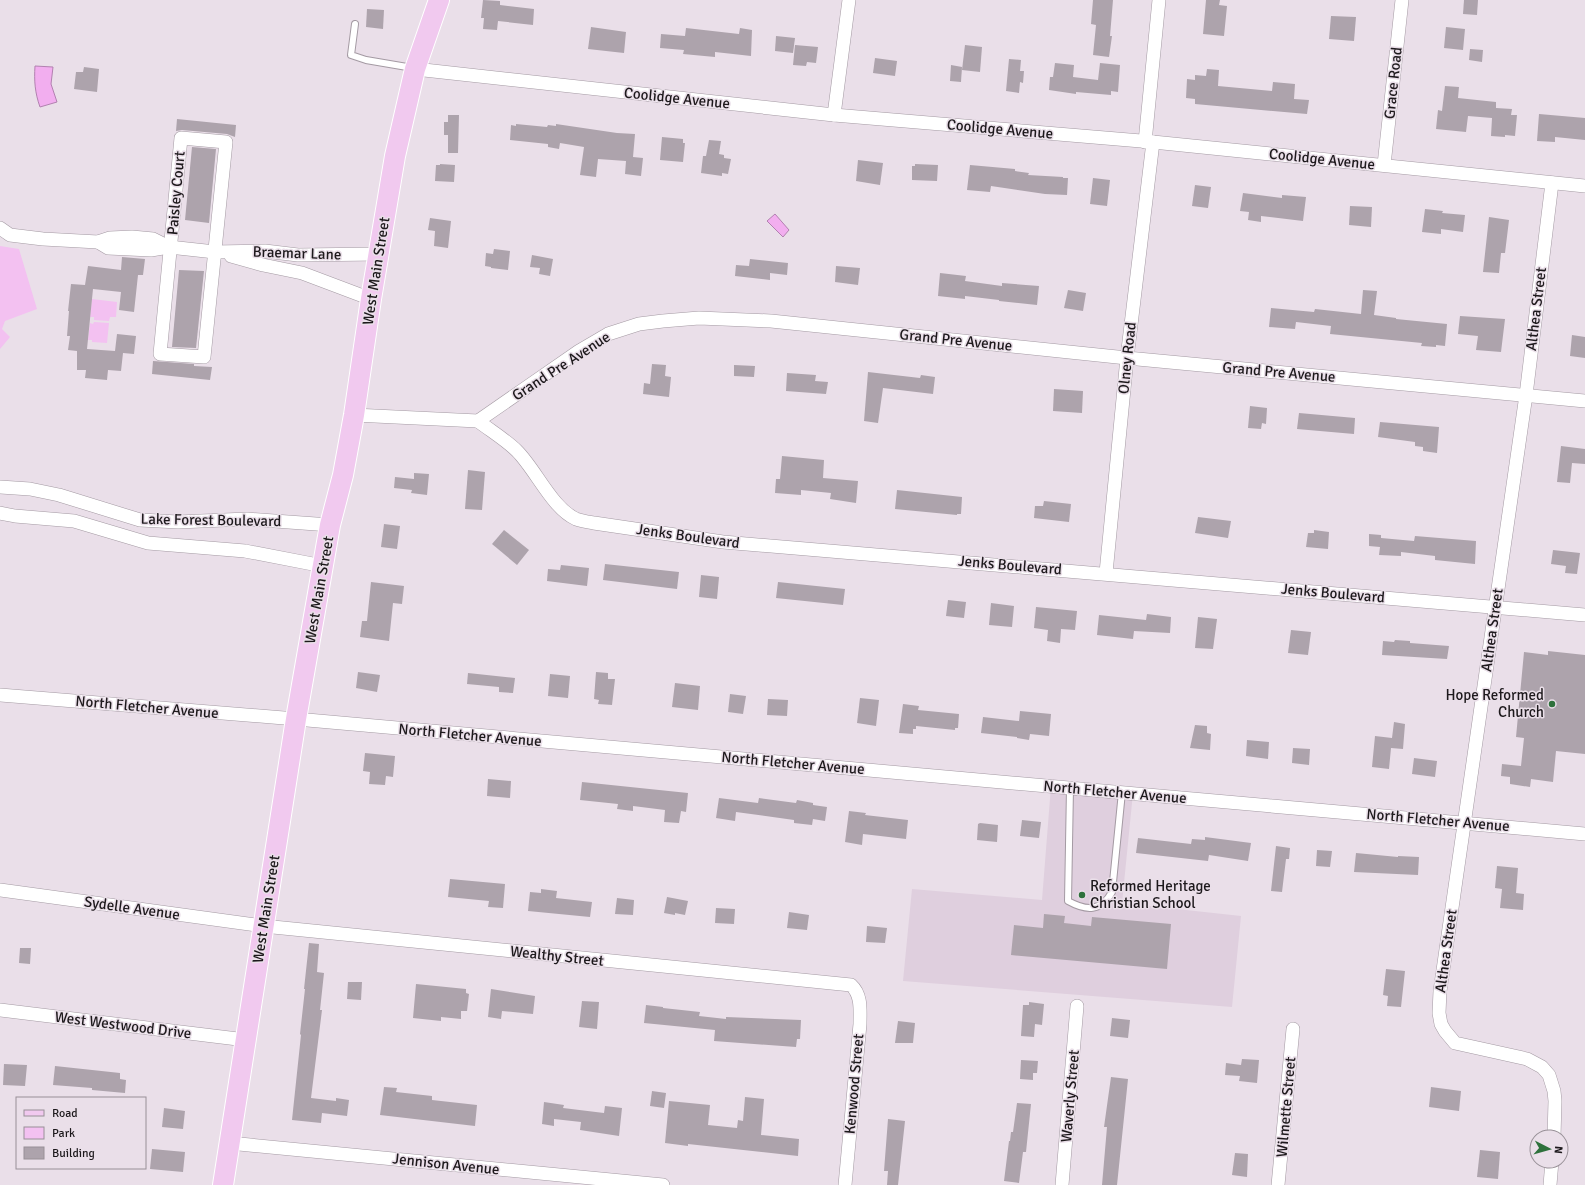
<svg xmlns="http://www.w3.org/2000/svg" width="1585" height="1185" font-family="Signika,sans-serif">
	<rect width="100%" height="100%" fill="#eadfe9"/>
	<path fill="#dfcfde" d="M1051,786L1133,793L1122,903L1241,916L1232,1007L903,981L912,889L1042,900Z"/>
	<g fill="#f3c1f1">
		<path d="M0,246L19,249L37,309L5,321L2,329L10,337L0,349Z"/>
		<path d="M92,299L117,302L116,317H110L109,321L94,320V317H90Z"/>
		<path d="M94,322L109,323L107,343L92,342V340H88L90,323L93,324Z"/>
	</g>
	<g fill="#f2aeef" stroke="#b281b0">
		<path d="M35,66L53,67L51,84L57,102L40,107C35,93 34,81 35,66Z"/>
		<path d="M775,214L789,230L783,237L767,221Z"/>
	</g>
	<g fill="#ada3ac">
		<path d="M483,0L500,1V5L534,9L533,25L498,21L497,30L483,29L484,18H481Z"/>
		<path d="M1093,0H1113L1110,36H1112L1109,57L1093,55L1096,25L1091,24Z"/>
		<path d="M1206,0H1220L1219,5L1227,6L1224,36L1203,34Z"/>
		<path d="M1464,0H1478L1477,15L1463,14Z"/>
		<path d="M367,9L384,10L383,29L366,27Z"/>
		<path d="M1331,16L1356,17L1354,41L1329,39Z"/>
		<path d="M591,27L626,32L624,53L588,49Z"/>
		<path d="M1446,27L1465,29L1463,50L1444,48Z"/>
		<path d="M686,28L739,34L740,28L752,30L751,56L715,52V57L683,54L684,50L660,48L661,34L685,36Z"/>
		<path d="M776,36L795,38L793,53L775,51Z"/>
		<path d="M795,45L818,47L816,63L807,62L806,66L793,65Z"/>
		<path d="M965,45L982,47L980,72L962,70Z"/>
		<path d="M1470,49L1483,50L1482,62L1469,60Z"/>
		<path d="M875,58L897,61L895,76L873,73Z"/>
		<path d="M1009,59L1021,60L1020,71H1024L1023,83L1020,82L1019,93L1006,91Z"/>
		<path d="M1055,63L1074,65L1073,77L1098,80L1100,63L1120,65L1118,92L1111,91V95L1076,92V94L1049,90L1050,77H1053Z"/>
		<path d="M951,65L962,67L961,82L950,81Z"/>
		<path d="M84,67L99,69L97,92L74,89L76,72H83Z"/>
		<path d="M1207,69L1219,70L1218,86L1272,91L1273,82L1295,84L1294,99L1309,100L1307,114L1195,104V99L1186,98L1187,79L1195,80V75L1206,76Z"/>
		<path d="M1445,86L1459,87L1458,98L1496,102V108L1512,109L1511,115H1517L1515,136L1505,135V137L1491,136L1492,118L1468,116L1466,132L1436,129L1438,110L1442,111Z"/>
		<path d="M1539,114L1585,118V140L1555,137V142L1537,141Z"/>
		<path d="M448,115H459L458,153H448V135H444V122H448Z"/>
		<path d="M177,119L236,125L235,137L227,134L182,130L176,131Z"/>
		<path d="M516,124L547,127L548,125L556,126V124L617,133L635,134L633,157L643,158L641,176L625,174L626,161L598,159L596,177L580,175L584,147L560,143L559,149L548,147V144L510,140L511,125L516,126Z"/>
		<path d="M662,137L683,139V143H685L683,162L660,160Z"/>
		<path d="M709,140L721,141L719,154L724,155V158L731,159L728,174L722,173V176L701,173L703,156H706Z"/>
		<path d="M192,147L216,149L209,223L185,220Z"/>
		<path d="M858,160L883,163L880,185L856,181Z"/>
		<path d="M440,164L455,165L454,182L435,181L436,165H440Z"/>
		<path d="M915,164L938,165L937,181L912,180V166H915Z"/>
		<path d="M970,165L1015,169V171L1029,173L1028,175L1063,177V178H1068L1067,195L1045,194L991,186L990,192L967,190Z"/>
		<path d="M1093,178L1110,180L1107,206L1090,204Z"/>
		<path d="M1195,185L1211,187L1208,208L1192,206Z"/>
		<path d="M1243,193L1282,198V195L1306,197L1303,221L1261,216V222L1248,220L1249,212L1240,211Z"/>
		<path d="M1350,206L1372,207L1371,227L1349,225Z"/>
		<path d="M1425,209L1443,211L1442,213L1465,215L1463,232L1441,229V234L1422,232Z"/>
		<path d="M1489,217L1509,220L1505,253H1501L1499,273L1483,272Z"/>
		<path d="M430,218L451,221L448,248L434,246L435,231L428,230Z"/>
		<path d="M494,249L510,251L508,270L491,268V267L485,266L486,253L493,254Z"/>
		<path d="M532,255L553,259L550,276L539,274L540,268L530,267Z"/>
		<path d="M122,257L145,259L143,275H138L134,312L119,310L121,292L93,289L87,349L115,351L117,334L136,336L134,354L123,353L121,371L108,370L107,380L85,378L86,370H77V351L68,350L70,336H67L69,311H68L71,284L85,285L88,266L121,270Z"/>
		<path d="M750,259L788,263L787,275L770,273V280L735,276L736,265L749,266Z"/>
		<path d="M836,266L860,268L858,285L835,282Z"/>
		<path d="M179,270L204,271L196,348L172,347Z"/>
		<path d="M940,273L966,276L965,281L1002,286V283L1039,286L1037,305L999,301V300L965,296V299L938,296Z"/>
		<path d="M1068,290L1086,293L1083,311L1064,308Z"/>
		<path d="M1363,290L1377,291L1374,315L1396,318V319L1447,324L1445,346L1436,345V347L1421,346L1422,343L1330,334L1331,326L1296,322L1295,329L1269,327L1271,308L1314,312L1315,309L1361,314Z"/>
		<path d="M1460,316L1505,319L1501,352L1476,350L1478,336L1458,334Z"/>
		<path d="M1572,335L1585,337V358L1570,356Z"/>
		<path d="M153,361L194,364V366L212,367L210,380L152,374Z"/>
		<path d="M652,364L666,365L665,376L671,377L669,397L643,394L644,383L650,384Z"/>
		<path d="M734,365L755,366L754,377L734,376Z"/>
		<path d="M868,372L920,378L921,375L935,377L933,394L883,388L878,423L864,421Z"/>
		<path d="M787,373L816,375L815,381L828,382L826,394L786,391Z"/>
		<path d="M1054,389L1083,391L1082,413L1053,411Z"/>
		<path d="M1250,406L1267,408L1266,424L1262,423L1261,429L1248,428Z"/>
		<path d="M1299,413L1355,418L1354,434L1297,429Z"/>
		<path d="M1380,422L1439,427L1437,453L1423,451V447L1415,446V442L1378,437Z"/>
		<path d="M1561,446L1585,449V464L1572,463L1570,483L1557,482Z"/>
		<path d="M782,456L824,460L823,478L858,481L856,503L830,499L831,493L801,490V495L775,493L776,479H780Z"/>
		<path d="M468,470L485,472L482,510L465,509Z"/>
		<path d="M414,473L429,474L427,495L411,493L412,490L394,488L395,477L414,479Z"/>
		<path d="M897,490L962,497L961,514H957V515L895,509Z"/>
		<path d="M1044,501L1071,504L1069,522L1034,518L1035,506H1043Z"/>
		<path d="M1198,517L1231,521L1228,538L1195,533Z"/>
		<path d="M384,524L400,526L397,549L381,547Z"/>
		<path d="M504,530L529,550L517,565L492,544Z"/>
		<path d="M1314,530L1329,532L1328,549L1306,547L1308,533H1314Z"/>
		<path d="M1369,534L1381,535V538L1414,541L1415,536L1476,541L1475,564L1435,560V556L1401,552V556L1379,555L1380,547L1369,546Z"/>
		<path d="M1553,550L1580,553L1577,574L1565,573L1566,566L1551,564Z"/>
		<path d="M605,564L679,572L677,589L603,580Z"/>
		<path d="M561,565L589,568L587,586L547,581L548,569L560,570Z"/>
		<path d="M701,575L719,577L717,599L699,597Z"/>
		<path d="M371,582L404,586L402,604L393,603L389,641L360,637L362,621H367Z"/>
		<path d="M778,582L845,589L843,605L776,598Z"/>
		<path d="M948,600L966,602L964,618L946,616Z"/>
		<path d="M991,603L1014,606L1012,627L989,625Z"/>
		<path d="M1036,607L1077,611L1075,630L1061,629L1060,643L1047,641L1048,630L1034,628Z"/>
		<path d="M1147,614L1171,617L1170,633L1134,631L1133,639L1097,635L1099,615L1146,620Z"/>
		<path d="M1198,617L1217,619L1213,649L1195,648Z"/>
		<path d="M1291,630L1311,632L1308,655L1288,653Z"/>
		<path d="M1395,640L1410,641V643L1449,646L1447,659L1382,655L1383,641L1394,642Z"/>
		<path d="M1548,651L1585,655V754L1556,751L1553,782L1531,779L1530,787L1510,784V777L1501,776L1502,764L1521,766L1524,738L1516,737L1524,652L1548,655Z"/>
		<path d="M358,672L380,675L377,692L356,688Z"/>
		<path d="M596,672L608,673V679H615L612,705L598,704L599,700L594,699Z"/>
		<path d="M468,673L515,678L513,693L499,692V687L467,684Z"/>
		<path d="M550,674L570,676L568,698L548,696Z"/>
		<path d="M675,683L700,686L698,710L672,707Z"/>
		<path d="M730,694L746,696L743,714L728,712Z"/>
		<path d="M860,698L879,700L876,726L857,723Z"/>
		<path d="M768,699L788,700L787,716L767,715Z"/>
		<path d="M903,704L919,706L918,710L959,714L958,728H955V730L916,726V729H913V734L899,733Z"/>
		<path d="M1020,711L1051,714L1049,736L1030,734L1029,740L1017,738V737L981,733L983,717L1019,721Z"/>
		<path d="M1394,722L1405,724L1403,749L1391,748L1389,769L1372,767L1375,736L1392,738Z"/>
		<path d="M1195,725L1207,726V733L1211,734L1210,750L1190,748Z"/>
		<path d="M1247,740L1269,742L1268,759L1246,756Z"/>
		<path d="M1293,748L1310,749L1309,765L1292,763Z"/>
		<path d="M365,753L395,756L393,777L386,776L385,785L369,784L370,772L363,771Z"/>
		<path d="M1414,758L1437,761L1435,777L1412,774Z"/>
		<path d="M488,779L511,781L510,798L487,796Z"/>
		<path d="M582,782L688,793L686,812L681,811L679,823L664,822L665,810L633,806V811L617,809L618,804L580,800Z"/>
		<path d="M719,798L758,803L759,798L796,803L797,800L813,803V805L827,807L825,821L813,819L812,825L794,823V820L736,812L735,821L716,818Z"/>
		<path d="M849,811L866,813L865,815L908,820L906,839L863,834L862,845L845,842Z"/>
		<path d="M1022,820L1041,822L1039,838L1020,836Z"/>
		<path d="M980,823L998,825L997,842L977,840L978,824Z"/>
		<path d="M1205,837L1251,843L1248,861L1209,855L1208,861L1136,853L1138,838L1191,844L1192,839L1205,840Z"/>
		<path d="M1276,846L1290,848L1289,859H1286L1282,892L1271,891Z"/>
		<path d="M1317,850L1332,851L1330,867L1316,866Z"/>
		<path d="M1356,853L1398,857V856L1419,857L1418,875L1354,872Z"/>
		<path d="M1497,866L1518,868L1516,893L1524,894L1523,910L1500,908L1502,889L1495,888Z"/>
		<path d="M450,879L505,884L503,908L488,907L489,901L448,897Z"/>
		<path d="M541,889L557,891L556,898L592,902L590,917L528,911L530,892L541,893Z"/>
		<path d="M667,897L688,901L685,915L675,913V915L664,913Z"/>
		<path d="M617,898L634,900L633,915L615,914Z"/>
		<path d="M716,908L735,909L734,924L715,923Z"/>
		<path d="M789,912L809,915L807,930L787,928Z"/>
		<path d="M1044,914L1065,916L1064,923L1091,926L1092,917L1171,924L1167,969L1011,955L1014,925L1043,928Z"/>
		<path d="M867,926L887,928L885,943L866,942Z"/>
		<path d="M309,943L319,944L317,972L324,973L320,1010H322L311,1098L336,1101V1098L349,1100L347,1116L322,1113L321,1123L292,1120L301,1035L300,1034L305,989H304Z"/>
		<path d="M20,948H31L30,964L19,963Z"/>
		<path d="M1386,969L1405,971L1401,1007L1387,1006L1388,996L1383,995Z"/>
		<path d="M348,982H362L361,1000L347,999Z"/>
		<path d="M416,984L466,989V993L469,994L467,1011H461V1019L441,1017V1021L413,1018Z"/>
		<path d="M491,989L535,996L533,1014L502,1011L501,1019L488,1017Z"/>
		<path d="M582,1001L599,1002L597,1029L579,1027Z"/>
		<path d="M1029,1002L1044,1004L1042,1025L1035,1024L1034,1037L1021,1036L1023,1005H1029Z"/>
		<path d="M646,1005L663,1007V1008L700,1012L699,1016L726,1019V1017L801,1020L800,1039H797L796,1047L714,1041L715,1030L644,1023Z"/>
		<path d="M1112,1018L1130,1020L1128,1038L1110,1036Z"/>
		<path d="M898,1021L915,1023L913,1043H895Z"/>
		<path d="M1242,1059L1259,1060L1257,1083L1239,1081L1240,1076L1225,1075L1226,1063L1241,1065Z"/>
		<path d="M1021,1060L1038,1061L1037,1073H1033V1080L1020,1079Z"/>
		<path d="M4,1064L27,1065L25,1086L3,1085Z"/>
		<path d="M55,1066L120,1073V1079L126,1080L125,1093L92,1090V1088L53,1085Z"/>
		<path d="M1111,1077L1128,1079L1117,1185H1102L1107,1127H1104Z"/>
		<path d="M384,1087L397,1088L396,1092L432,1096V1100L477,1105L475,1126L380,1115Z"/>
		<path d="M1431,1087L1461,1091L1459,1111L1429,1107Z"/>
		<path d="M652,1091L666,1093L664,1108L650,1106Z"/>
		<path d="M745,1097L764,1099L761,1135L799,1139L798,1156L688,1144V1146L665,1143L669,1101L710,1105L708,1125L737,1128L738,1120L743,1121Z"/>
		<path d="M544,1102L564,1105L563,1108L604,1113L605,1106L622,1108L619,1136L580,1130L581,1122L554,1119V1126L542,1124Z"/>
		<path d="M1017,1103L1031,1104L1026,1152H1023L1019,1183L1004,1181L1009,1141H1010L1011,1132H1013Z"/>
		<path d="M164,1108L185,1111L183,1129L162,1127Z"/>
		<path d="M888,1119L905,1121L898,1185H887L888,1171H884Z"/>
		<path d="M152,1149L185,1152L183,1172L150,1169Z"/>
		<path d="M1480,1150L1500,1152L1498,1179L1477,1177Z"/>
		<path d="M1235,1153L1248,1154L1247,1177L1232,1175Z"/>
	</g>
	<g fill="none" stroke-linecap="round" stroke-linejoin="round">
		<defs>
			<g id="service">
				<path d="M355,24L351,55L366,60L413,68"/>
				<path d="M1070,788L1068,901C1086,911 1101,912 1112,892L1122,792"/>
			</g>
			<g id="minor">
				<path d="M415,69L834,115L1153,142L1585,186"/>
				<path d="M834,115L849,0"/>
				<path d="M181,138L226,142L204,357L160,354Z"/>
				<path d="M1145,142L1159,0"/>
				<path d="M1384,165L1402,0"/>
				<path d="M1552,183L1526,395L1440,991L1439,1013L1441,1024L1445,1031L1455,1043L1527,1059L1542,1067L1549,1075L1554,1091L1555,1101L1554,1137"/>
				<path d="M0,228L10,235L43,239L98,242L110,238L132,237L153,239L169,247"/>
				<path d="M98,242L108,248L151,250L169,247L215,252L265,251L298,255L378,254"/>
				<path d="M231,256L263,265L302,273L371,299"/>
				<path d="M354,415L478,421L579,351L608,334L639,324L663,321L699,318L771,321L1127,358L1585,401"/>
				<path d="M478,421C491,431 506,440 517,451C536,470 552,508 576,519C581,521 588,522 594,523L723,542L1585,615"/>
				<path d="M0,487L30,489L59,495L140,520L178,522L247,519L330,525"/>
				<path d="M0,513L15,516L74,521L148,543L245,551L323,566"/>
				<path d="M1106,573L1127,358L1153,142"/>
				<path d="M0,695L296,719L1585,834"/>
				<path d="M0,890L263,926L851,985C862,995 860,1010 860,1024L845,1185"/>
				<path d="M0,1010L246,1040"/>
				<path d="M229,1143L663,1185"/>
				<path d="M1062,1185L1077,1006"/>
				<path d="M1278,1185L1293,1029"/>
				<path d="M1550,1185L1552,1161"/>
			</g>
			<path id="primary" d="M223,1185L296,719L330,525L343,475L354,415L371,299L395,156L415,69L439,0"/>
		</defs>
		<use href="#service" stroke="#a49aa3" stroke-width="8"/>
		<use href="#minor" stroke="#a49aa3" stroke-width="14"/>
		<use href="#primary" stroke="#fff" stroke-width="22"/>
		<use href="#service" stroke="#fff" stroke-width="6"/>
		<use href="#minor" stroke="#fff" stroke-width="13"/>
		<use href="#primary" stroke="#f1c9ef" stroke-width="20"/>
	</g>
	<g fill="#2e713c" stroke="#eadfe9" stroke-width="1.5">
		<circle cx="1552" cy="704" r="4"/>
		<circle cx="1082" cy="895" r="4"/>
	</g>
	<g text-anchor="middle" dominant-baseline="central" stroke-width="3" stroke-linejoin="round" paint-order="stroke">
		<g font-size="15" fill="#1d191c" stroke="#eadfe9">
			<text transform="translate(1393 83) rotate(-84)">Grace Road</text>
			<text transform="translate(677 98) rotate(6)">Coolidge Avenue</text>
			<text transform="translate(1000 129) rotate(5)">Coolidge Avenue</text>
			<text transform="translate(1322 159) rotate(6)">Coolidge Avenue</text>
			<text transform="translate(176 193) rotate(-85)">Paisley Court</text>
			<text transform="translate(297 253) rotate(2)">Braemar Lane</text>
			<text transform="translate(376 271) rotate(-81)">West Main Street</text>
			<text transform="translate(1536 309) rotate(-83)">Althea Street</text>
			<text transform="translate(956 340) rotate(6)">Grand Pre Avenue</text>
			<text transform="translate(1127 358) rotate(-84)">Olney Road</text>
			<text transform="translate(561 366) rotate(-33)">Grand Pre Avenue</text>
			<text transform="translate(1279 372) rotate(5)">Grand Pre Avenue</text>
			<text transform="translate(211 520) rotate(1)">Lake Forest Boulevard</text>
			<text transform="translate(688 536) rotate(8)">Jenks Boulevard</text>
			<text transform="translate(1010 565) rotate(5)">Jenks Boulevard</text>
			<text transform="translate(319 590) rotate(-80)">West Main Street</text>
			<text transform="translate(1333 593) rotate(5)">Jenks Boulevard</text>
			<text transform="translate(1492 630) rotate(-82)">Althea Street</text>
			<text transform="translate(147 707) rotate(5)">North Fletcher Avenue</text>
			<text transform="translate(470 735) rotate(5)">North Fletcher Avenue</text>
			<text transform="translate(793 763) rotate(5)">North Fletcher Avenue</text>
			<text transform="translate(1115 792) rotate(5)">North Fletcher Avenue</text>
			<text transform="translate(1438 820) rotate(5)">North Fletcher Avenue</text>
			<text transform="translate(132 908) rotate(8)">Sydelle Avenue</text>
			<text transform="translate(266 909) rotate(-81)">West Main Street</text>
			<text transform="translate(1446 951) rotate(-82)">Althea Street</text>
			<text transform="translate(557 956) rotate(6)">Wealthy Street</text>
			<text transform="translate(123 1025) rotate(7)">West Westwood Drive</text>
			<text transform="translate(854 1084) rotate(-85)">Kenwood Street</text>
			<text transform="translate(1070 1096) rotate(-85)">Waverly Street</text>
			<text transform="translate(1286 1107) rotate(-85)">Wilmette Street</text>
			<text transform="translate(446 1164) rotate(6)">Jennison Avenue</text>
		</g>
		<g font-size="15" fill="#1d191c" stroke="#eadfe9" text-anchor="end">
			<text x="1544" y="695">Hope Reformed<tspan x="1544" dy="17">Church</tspan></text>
			<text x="1090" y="886" text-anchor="start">Reformed Heritage<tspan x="1090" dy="17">Christian School</tspan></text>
		</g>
	</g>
	<rect x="16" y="1097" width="130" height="72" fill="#eadfe9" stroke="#989097"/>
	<rect x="24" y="1110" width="20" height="6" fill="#f1c9ef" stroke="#989097"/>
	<text x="52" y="1117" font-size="12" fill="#1d191c">Road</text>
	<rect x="24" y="1127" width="20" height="12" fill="#f3c1f1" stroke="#989097"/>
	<text x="52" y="1137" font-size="12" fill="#1d191c">Park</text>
	<rect x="24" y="1147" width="20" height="12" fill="#ada3ac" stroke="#989097"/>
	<text x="52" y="1157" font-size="12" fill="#1d191c">Building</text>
	<g transform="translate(1549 1149) rotate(96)"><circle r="19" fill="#eadfe9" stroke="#989097"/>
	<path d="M0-3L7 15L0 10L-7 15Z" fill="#2e713c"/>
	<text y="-6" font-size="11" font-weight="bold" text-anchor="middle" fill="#1d191c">N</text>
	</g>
</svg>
